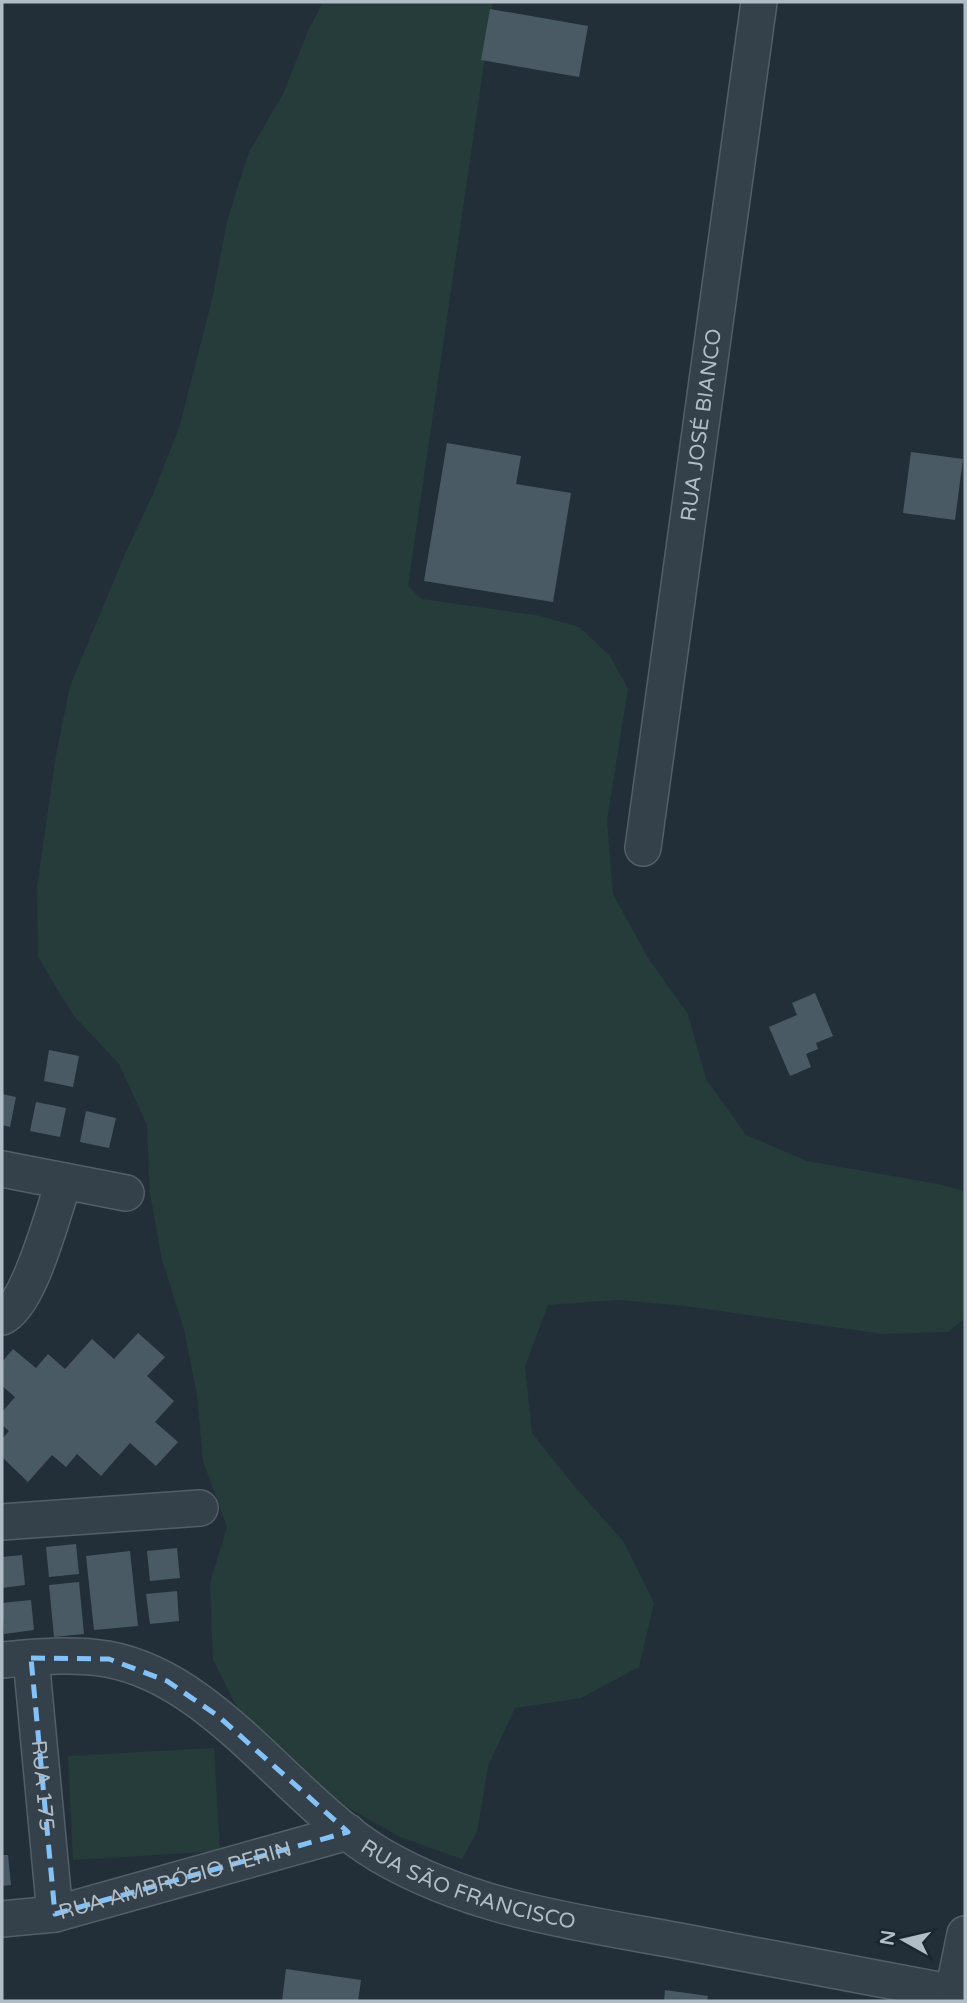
<svg xmlns="http://www.w3.org/2000/svg" width="967" height="2003" font-family="'Varela Round',sans-serif">
	<rect width="100%" height="100%" fill="#222f39"/>
	<g fill="#253c3b">
		<path d="M323,2H493L408,586L422,599L541,616L579,627L610,656L628,689L607,820L613,894L648,958L688,1014L706,1079L746,1135L807,1161L938,1184L965,1191V1318L948,1332L883,1334L685,1306L618,1300L548,1305L525,1366L532,1433L575,1487L624,1542L654,1603L639,1667L581,1698L515,1708L488,1766L477,1832L462,1859L400,1837L342,1804L288,1768L243,1719L213,1660L210,1583L227,1527L203,1461L197,1395L184,1329L162,1260L150,1193L147,1125L119,1064L73,1015L38,957L37,887L56,755L70,686L125,554L154,492L180,425L213,295L227,221L249,152L283,94L308,31Z"/>
		<path d="M214,1748L220,1851L73,1860L68,1756Z"/>
	</g>
	<g fill="#4a5a65">
		<path d="M490,9L588,26L579,77L481,60Z"/>
		<path d="M447,443L521,456L516,484L571,493L553,602L424,581Z"/>
		<path d="M911,452L963,459L955,520L903,513Z"/>
		<path d="M815,993L833,1036L816,1043L818,1049L806,1054L811,1067L790,1076L769,1027L797,1015L792,1003Z"/>
		<path d="M49,1050L79,1056L73,1087L44,1081Z"/>
		<path d="M2,1094L16,1097L10,1127L2,1125Z"/>
		<path d="M36,1102L66,1108L60,1137L30,1131Z"/>
		<path d="M86,1111L116,1118L109,1148L80,1142Z"/>
		<path d="M138,1333L165,1357L147,1376L174,1401L155,1422L178,1442L156,1466L130,1443L101,1476L77,1454L66,1467L52,1455L28,1482L2,1457V1439L9,1431L2,1425V1412L15,1397L2,1386V1362L13,1349L36,1368L48,1354L65,1369L92,1339L114,1359Z"/>
		<path d="M76,1544L79,1574L49,1577L46,1547Z"/>
		<path d="M177,1548L180,1578L150,1581L147,1551Z"/>
		<path d="M130,1551L138,1626L94,1630L86,1556Z"/>
		<path d="M22,1555L25,1585L2,1588V1557Z"/>
		<path d="M79,1582L84,1634L54,1637L49,1585Z"/>
		<path d="M177,1591L179,1621L150,1624L146,1594Z"/>
		<path d="M31,1600L34,1630L4,1634L2,1603Z"/>
		<path d="M2,1855H8L11,1885L2,1886Z"/>
		<path d="M286,1969L361,1980L358,2001H282Z"/>
		<path d="M665,1990L708,1996L707,2001H664Z"/>
	</g>
	<g fill="none" stroke-linecap="round" stroke-linejoin="round">
		<defs>
			<g id="street">
				<path id="s1" d="M643,848L759,2"/>
				<path d="M2,1169L126,1193"/>
				<path d="M2,1317C30,1305 53,1212 64,1181"/>
				<path d="M2,1522L200,1508"/>
				<path id="s2" d="M31,1658L55,1914"/>
				<path id="s3" d="M2,1660C36,1657 73,1653 107,1659C215,1678 289,1801 380,1855C472,1909 576,1922 679,1941C774,1959 870,1977 965,1995"/>
				<path id="s4" d="M2,1919L55,1914L348,1832"/>
				<path d="M953,1992L965,1934"/>
			</g>
		</defs>
		<use href="#street" stroke="#535f67" stroke-width="38"/>
		<use href="#street" stroke="#35414a" stroke-width="35"/>
	</g>
	<path fill="none" stroke="#84c1f7" stroke-width="5" stroke-dasharray="14 9" stroke-linejoin="round" d="M31,1658L109,1659L167,1681L218,1716L348,1832L55,1914Z"/>
	<g text-anchor="middle" dominant-baseline="central" stroke-width="5" stroke-linejoin="round" paint-order="stroke">
		<g font-size="21" fill="#b0bcc6" stroke="#1b262e">
			<text stroke="none"><textPath href="#s1" startOffset="427">RUA JOSÉ BIANCO</textPath></text>
			<text stroke="none"><textPath href="#s2" startOffset="128">RUA 175</textPath></text>
			<text stroke="none"><textPath href="#s4" startOffset="178">RUA AMBRÓSIO PERIN</textPath></text>
			<text stroke="none"><textPath href="#s3" startOffset="539">RUA SÃO FRANCISCO</textPath></text>
		</g>
	</g>
	<rect width="967" height="2003" fill="none" stroke="#b0bcc6" stroke-width="7"/>
	<g transform="translate(904 1940) rotate(278)" stroke="#1b262e" stroke-width="5" paint-order="stroke">
	<path d="M0-5L12 26L0 18L-12 26Z" fill="#b0bcc6"/>
	<text y="-10" font-size="19" font-weight="bold" text-anchor="middle" fill="#b0bcc6">N</text>
	</g>
</svg>
